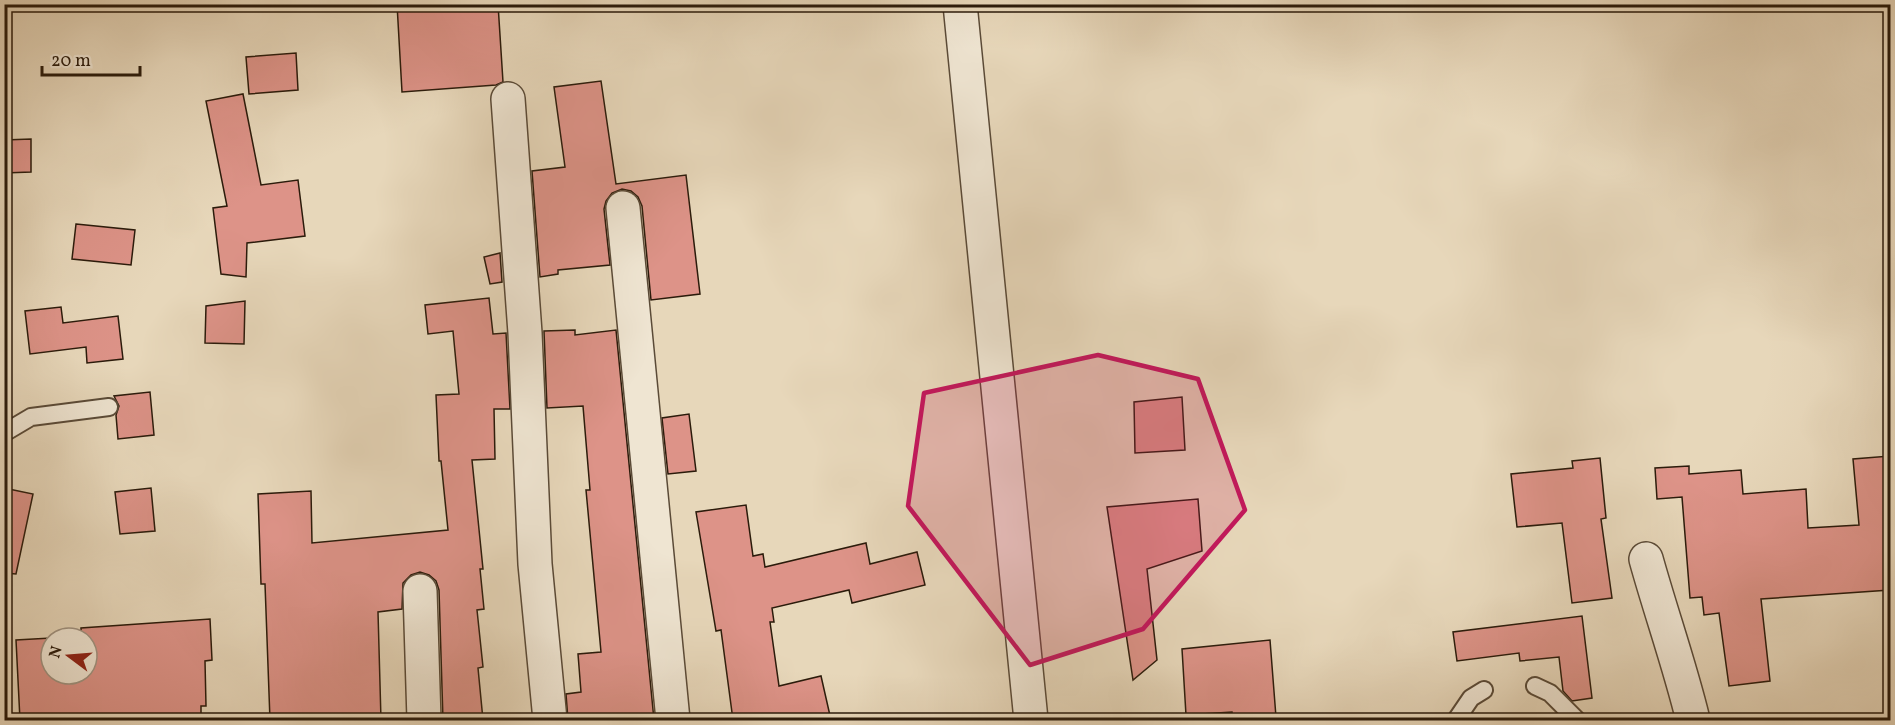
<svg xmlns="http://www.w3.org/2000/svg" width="1895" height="725" font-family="Vollkorn,serif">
	<rect width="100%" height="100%" fill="#e7d7ba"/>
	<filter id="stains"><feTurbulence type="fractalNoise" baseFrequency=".00333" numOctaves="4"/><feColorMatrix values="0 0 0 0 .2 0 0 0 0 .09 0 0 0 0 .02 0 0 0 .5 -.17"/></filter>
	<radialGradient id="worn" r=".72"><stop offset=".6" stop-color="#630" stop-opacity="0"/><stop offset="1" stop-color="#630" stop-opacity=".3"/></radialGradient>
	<g fill="#dd9388" stroke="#2b1b0b" stroke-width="1.5">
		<path d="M397,4H498L503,82L496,85L402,92Z"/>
		<path d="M296,53L298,90L249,94L246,57Z"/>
		<path d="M601,81L616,184L686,175L700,294L651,300L642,206L638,197L631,191L622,189L612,193L606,201L604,209L610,265L558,270V274L540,277L532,171L565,167L554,87Z"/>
		<path d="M243,94L261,185L298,180L305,236L247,243L246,277L221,274L213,208L227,206L206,101Z"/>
		<path d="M31,139V172L4,173V140Z"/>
		<path d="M76,224L135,230L131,265L72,259Z"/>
		<path d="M500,253L502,282L490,284L484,257Z"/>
		<path d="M489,298L493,334L506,333L510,409H494L495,459L472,460L483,569H480L484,609L477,610L483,667L478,668L483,720H443L439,590L436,581L429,575L420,572L411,575L403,583L402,609L378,612L381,720H270L265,584H261L258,494L311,491L312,543L448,530L441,461H439L436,395L459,394L453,331L428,334L425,305Z"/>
		<path d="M245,301L244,344L205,343L206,306Z"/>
		<path d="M61,307L63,323L118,316L123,359L87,363L86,347L30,354L25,311Z"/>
		<path d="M575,330V335L616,330L654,720H568L566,694L581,692L578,654L601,652L586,490H590L583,406L547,408L544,331Z"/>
		<path d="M150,392L154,435L118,439L116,415L119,406L114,396Z"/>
		<path d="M1182,397L1185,450L1135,453L1134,402Z"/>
		<path d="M689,414L696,471L668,474L662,418Z"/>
		<path d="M1890,456V590L1761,599L1770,681L1729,686L1719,613L1704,615L1702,597L1690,598L1682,497L1657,499L1655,468L1689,466V474L1741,470L1743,494L1806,489L1808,528L1859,525L1853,459Z"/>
		<path d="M1600,458L1606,518L1601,519L1612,598L1572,603L1562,523L1517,527L1511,474L1573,468L1572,461Z"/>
		<path d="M4,488L33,494L16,574L4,573Z"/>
		<path d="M151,488L155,531L120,534L115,492Z"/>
		<path d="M1198,499L1202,551L1147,569L1157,660L1133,680L1107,507Z"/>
		<path d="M746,505L753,556L763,554L765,567L866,543L870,564L917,552L925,585L852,603L849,590L772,608L774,622H770L779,686L821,676L831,720H733L721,630L716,631L696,512Z"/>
		<path d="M1582,616L1592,698L1572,701L1563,691L1559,657L1520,661L1519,653L1457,661L1453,632Z"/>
		<path d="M210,619L212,660L205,661L206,706H201V720H20L16,640L51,638V674H87V638H51L81,636V628Z"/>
		<path d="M1270,640L1276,717L1233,720L1232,712L1186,715L1182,649Z"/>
	</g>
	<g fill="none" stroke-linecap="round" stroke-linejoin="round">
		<defs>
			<g id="lane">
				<path d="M4,433L31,417L109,407"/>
				<path d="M1535,686L1550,693L1577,720"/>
				<path d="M1456,720L1471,698L1484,690"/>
			</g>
			<g id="street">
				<path d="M960,4L1031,720"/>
				<path d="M508,99L525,333L535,564L550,720"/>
				<path d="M623,208L673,720"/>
				<path d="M1646,559C1661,613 1680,666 1693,720"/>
				<path d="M420,591L424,720"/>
			</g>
		</defs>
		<use href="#lane" stroke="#5a4a37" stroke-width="20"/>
		<use href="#street" stroke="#5a4a37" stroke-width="36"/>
		<use href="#lane" stroke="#efe5d2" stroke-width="16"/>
		<use href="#street" stroke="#efe5d2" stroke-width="33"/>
	</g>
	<path fill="#c2185b" fill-opacity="0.2" stroke="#c2185b" stroke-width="4.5" stroke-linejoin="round" d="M1098,355L1198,379L1245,510L1143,629L1030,665L908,506L924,393Z"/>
	<rect width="1895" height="725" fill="none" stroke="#e7d7ba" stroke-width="24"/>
	<rect x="6" y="6" width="1883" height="713" fill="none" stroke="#2b1b0b" stroke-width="3"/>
	<rect x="12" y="12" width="1871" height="701" fill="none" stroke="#2b1b0b" stroke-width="1.5"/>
	<g transform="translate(69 656) rotate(286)"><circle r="28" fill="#efe5d2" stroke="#a19482" stroke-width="1.5"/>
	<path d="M0-4.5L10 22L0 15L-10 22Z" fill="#8f2418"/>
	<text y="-9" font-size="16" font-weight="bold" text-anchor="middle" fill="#2b1b0b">N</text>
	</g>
	<path d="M42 66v9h98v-9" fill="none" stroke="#2b1b0b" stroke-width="3"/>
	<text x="51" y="66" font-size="18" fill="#2b1b0b" stroke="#efe5d2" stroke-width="4.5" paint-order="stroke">20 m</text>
	<rect width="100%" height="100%" filter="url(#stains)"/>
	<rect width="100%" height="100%" fill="url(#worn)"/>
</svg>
